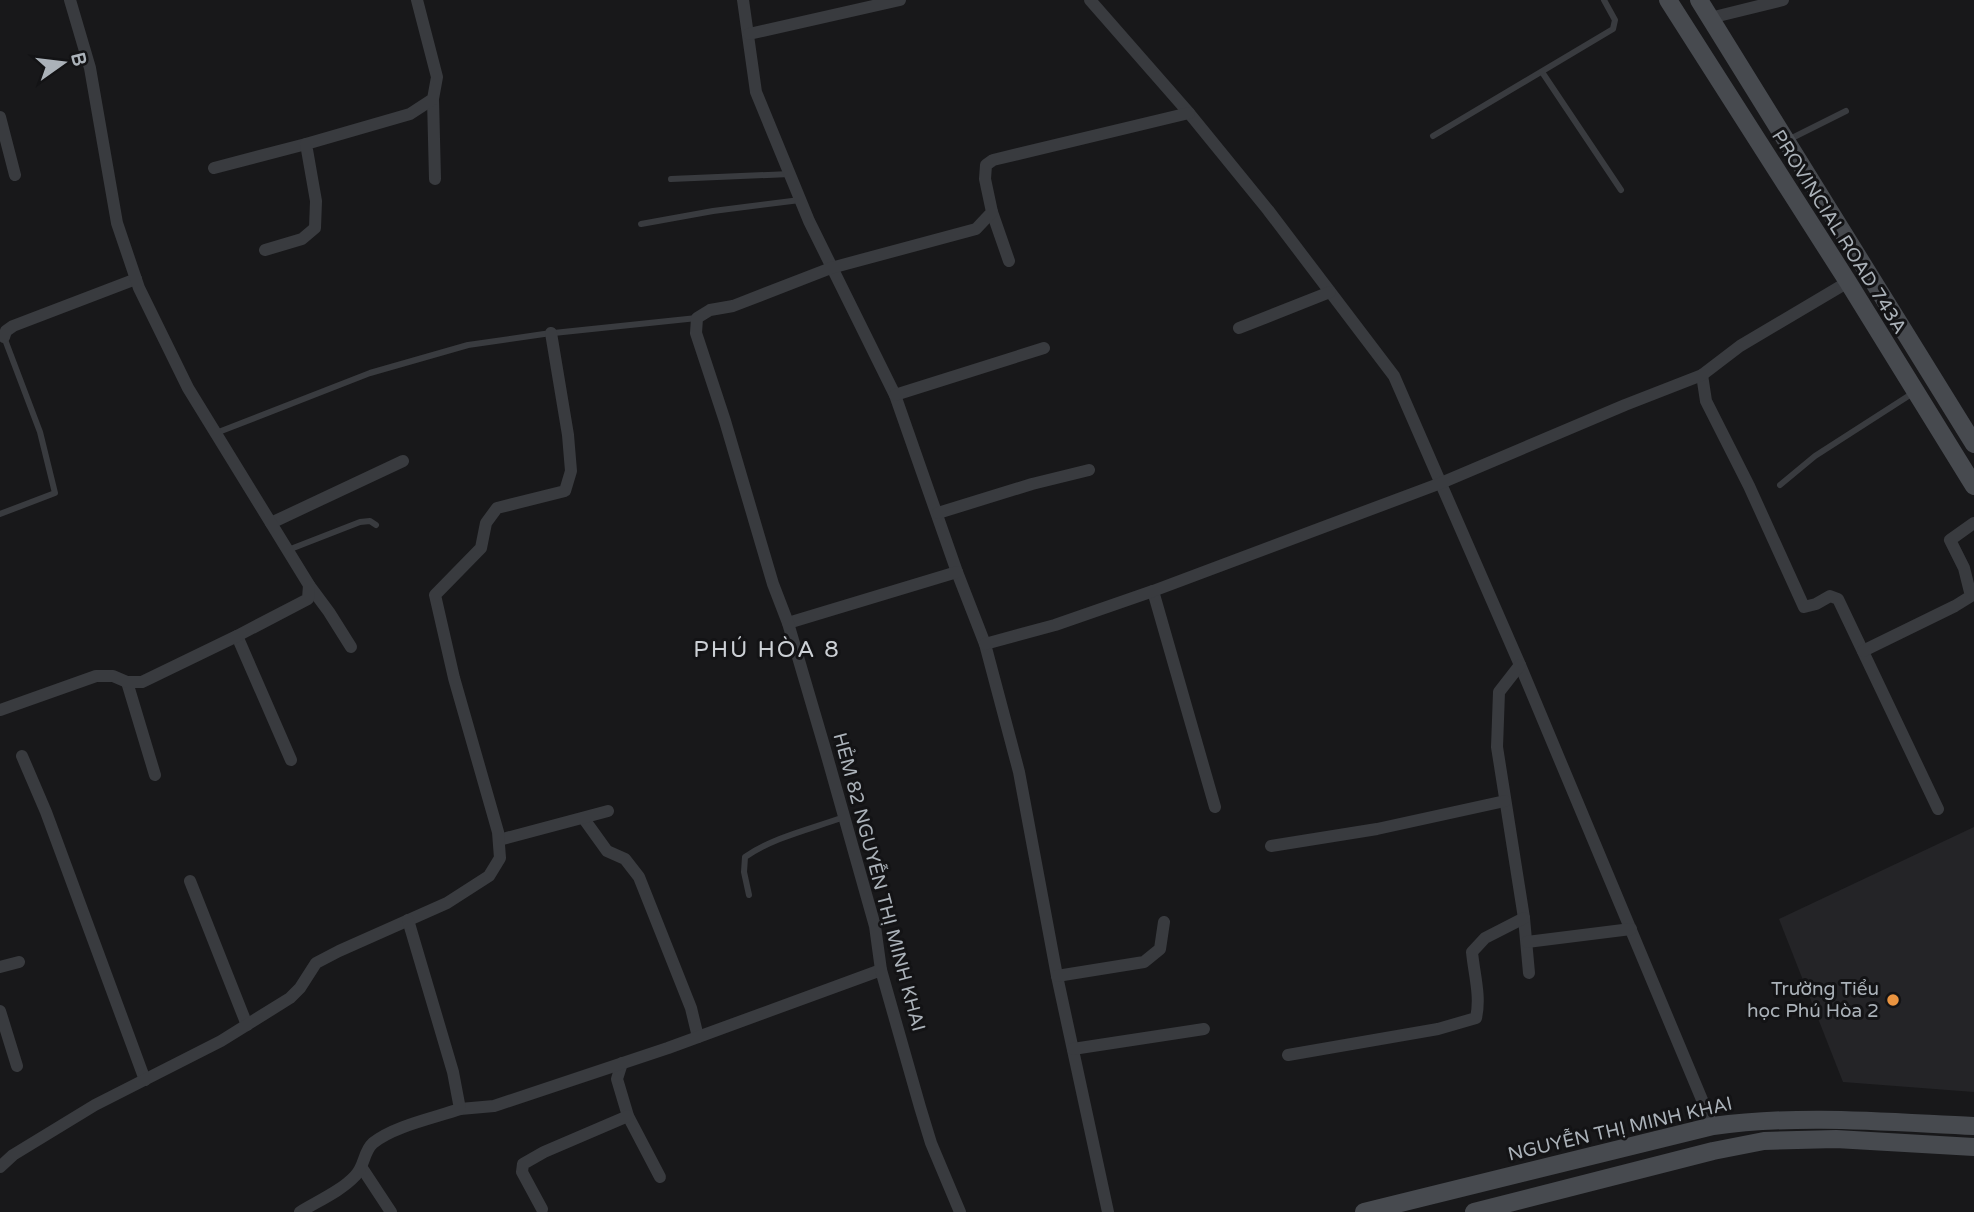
<svg xmlns="http://www.w3.org/2000/svg" width="1974" height="1212" font-family="'Varela Round',sans-serif">
	<rect width="100%" height="100%" fill="#18181a"/>
	<path fill="#242427" d="M1974,827V1092L1843,1082L1779,919Z"/>
	<g fill="none" stroke-linecap="round" stroke-linejoin="round">
		<g stroke="#393b3f" stroke-width="6">
			<path d="M1542,72L1621,190"/>
			<path d="M1433,136L1613,29L1615,20L1604,0"/>
			<path d="M1788,140L1846,111"/>
			<path d="M671,179L790,174"/>
			<path d="M641,224L713,211L800,200"/>
			<path d="M216,433L370,373L468,345L544,334L697,318"/>
			<path d="M1780,485L1815,456L1913,393"/>
			<path d="M0,514L55,493L40,432L4,337"/>
			<path d="M288,550L360,522L370,521L376,525"/>
			<path d="M749,895L744,872L745,857C774,837 811,829 844,817"/>
		</g>
		<g stroke="#393b3f" stroke-width="12">
			<path d="M743,0L756,92L809,221L895,395L957,572L985,644L1019,772L1057,976L1108,1212"/>
			<path d="M1090,0L1189,113L1268,210L1394,376L1520,665L1713,1126"/>
			<path d="M1710,18L1783,0"/>
			<path d="M749,34L900,0"/>
			<path d="M433,99L435,179"/>
			<path d="M0,117L15,175"/>
			<path d="M214,168L306,144"/>
			<path d="M992,212L1009,261"/>
			<path d="M265,250L302,239L315,228L316,201L306,144L410,114L433,99L437,77L417,0"/>
			<path d="M1239,328L1330,292"/>
			<path d="M4,337L6,331L13,326L136,279"/>
			<path d="M1702,375L1706,401L1749,486L1804,607L1816,604L1830,596L1838,599L1938,809"/>
			<path d="M895,395L1044,348"/>
			<path d="M938,513L1032,484L1089,470"/>
			<path d="M271,523L403,461"/>
			<path d="M309,585L329,612L351,647"/>
			<path d="M1153,591L1215,807"/>
			<path d="M788,623L957,572"/>
			<path d="M237,636L291,760"/>
			<path d="M985,644L1055,625L1153,591L1441,483L1625,405L1702,375L1740,346L1848,282"/>
			<path d="M1863,651L1955,606L1971,596L1964,568L1950,540L1974,523"/>
			<path d="M1520,665L1499,692L1497,747L1524,918L1529,973"/>
			<path d="M127,682L155,775"/>
			<path d="M0,710L96,676H113L127,682H142L237,636L308,599L309,585L188,388L139,288L117,223L90,68L70,0"/>
			<path d="M22,756L46,812L145,1080"/>
			<path d="M584,819L607,851L625,859L639,877L691,1008L698,1037"/>
			<path d="M499,840L608,811"/>
			<path d="M1271,846L1377,829L1505,801"/>
			<path d="M190,881L247,1025"/>
			<path d="M1527,942L1631,929"/>
			<path d="M0,967L19,962"/>
			<path d="M1057,976L1144,962L1160,949L1164,922"/>
			<path d="M0,1011L17,1066"/>
			<path d="M1073,1049L1204,1029"/>
			<path d="M1288,1055L1438,1029L1476,1018C1481,996 1474,974 1472,952L1485,938L1524,918"/>
			<path d="M622,1063L617,1079L628,1116L660,1177"/>
			<path d="M460,1109L494,1106L668,1048L881,970"/>
			<path d="M0,1167L13,1155L95,1105L221,1041L290,998L300,988L316,963L339,951L447,903L489,876L500,858L498,832L454,678L435,595L481,548L486,523L497,508L565,491L571,471L568,435L551,333"/>
			<path d="M362,1168L391,1212"/>
			<path d="M542,1209L522,1172L523,1164L544,1152L628,1116"/>
			<path d="M300,1212C318,1201 341,1191 355,1176C365,1166 363,1152 373,1143C394,1126 434,1118 460,1109L453,1072L408,920"/>
			<path d="M960,1212L931,1143L920,1107L881,970L875,926L825,749L788,623L773,584L725,421L696,333L697,318L710,310L733,306L831,268L976,229L992,212L985,179L986,165L993,160L1189,113"/>
		</g>
		<g stroke="#474a4f" stroke-width="18">
			<path d="M1668,0L1848,282L1974,486"/>
			<path d="M1699,0L1974,444"/>
			<path d="M1364,1212L1713,1126C1801,1114 1886,1122 1974,1126"/>
			<path d="M1474,1212L1713,1151L1764,1141L1836,1139L1974,1147"/>
		</g>
	</g>
	<circle fill="#ea9440" stroke="#131315" stroke-width="2.5" cx="1893" cy="1000" r="7"/>
	<g text-anchor="middle" dominant-baseline="central" stroke-width="6" stroke-linejoin="round" paint-order="stroke">
		<g font-size="19" fill="#abb2b9" stroke="#131315">
			<text transform="translate(1839 232) rotate(58)">PROVINCIAL ROAD 743A</text>
			<text transform="translate(879 882) rotate(75)">HẺM 82 NGUYỄN THỊ MINH KHAI</text>
			<text transform="translate(1620 1129) rotate(-13)">NGUYỄN THỊ MINH KHAI</text>
		</g>
		<g font-size="19" fill="#abb2b9" stroke="#131315" text-anchor="end">
			<text x="1879" y="989">Trường Tiểu<tspan x="1879" dy="22">học Phú Hòa 2</tspan></text>
		</g>
		<g font-size="23" letter-spacing="2" fill="#ccd0d5" stroke="#131315">
			<text x="767" y="650">PHÚ HÒA 8</text>
		</g>
	</g>
	<g transform="translate(63 63) rotate(76)" stroke="#131315" stroke-width="5" paint-order="stroke">
	<path d="M0-5L12 26L0 18L-12 26Z" fill="#abb2b9"/>
	<text y="-10" font-size="19" font-weight="bold" text-anchor="middle" fill="#abb2b9">B</text>
	</g>
</svg>
